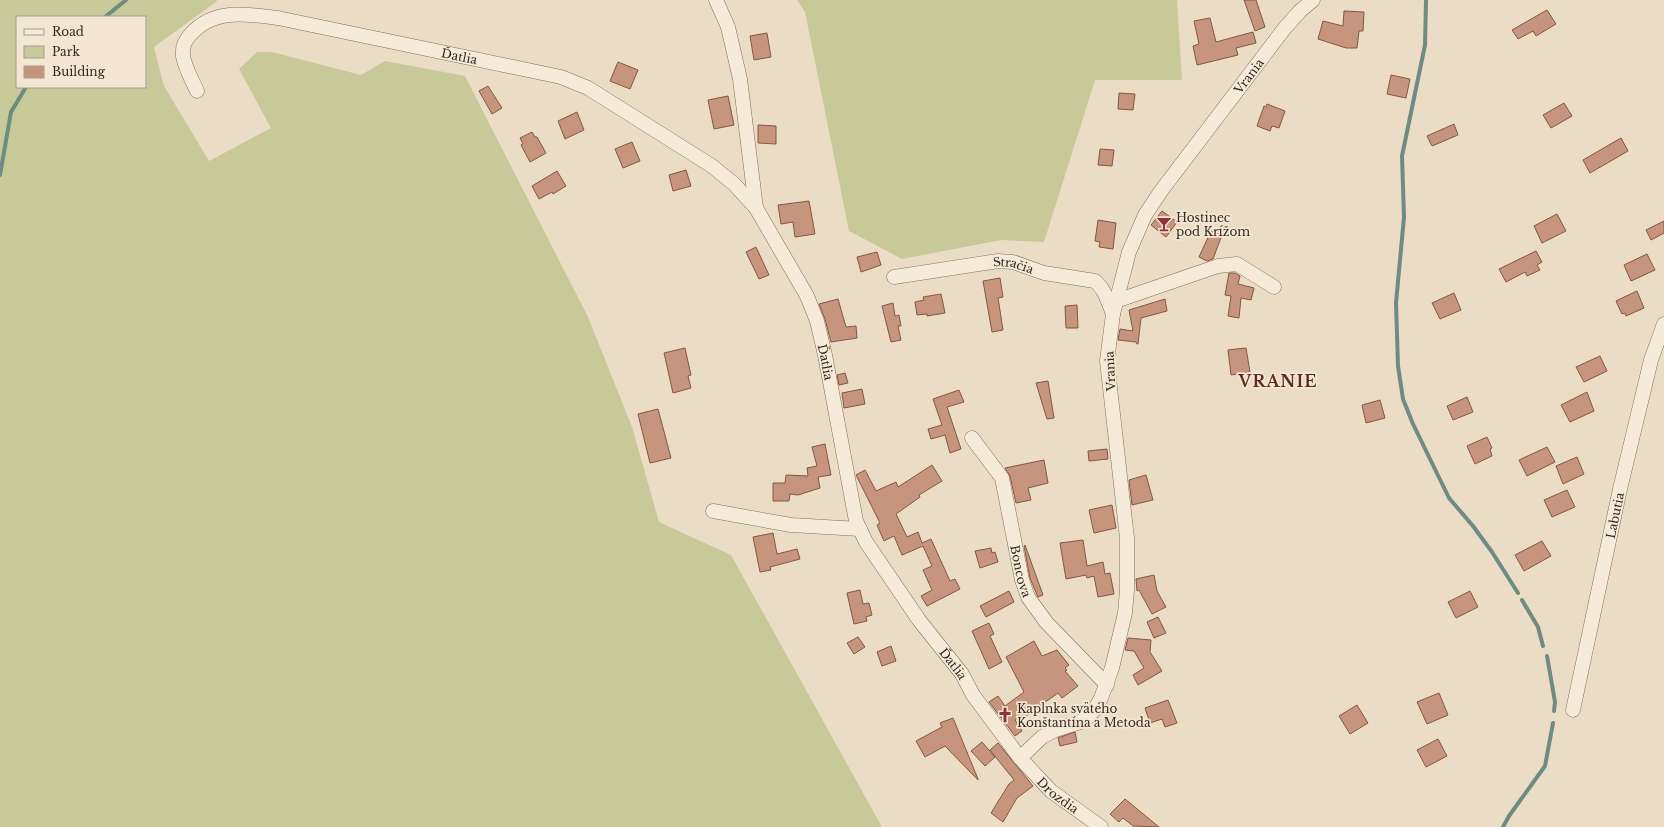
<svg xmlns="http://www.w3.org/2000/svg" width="1664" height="827" font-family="'Libre Baskerville',serif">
	<rect width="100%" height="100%" fill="#ebdcc5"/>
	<g fill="#c7c999" fill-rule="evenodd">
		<path d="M0,0H217L216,2L154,47L164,86L209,161L271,128L239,69L257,52H272L361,75L385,61L465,76L588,317L632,427L659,522L731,555L882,827H0ZM17,17H145V87H17Z"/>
		<path d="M797,0H1177L1182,80H1095L1044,242L1001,240L902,259L849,231L805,12Z"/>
	</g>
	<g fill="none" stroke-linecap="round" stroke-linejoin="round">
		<g stroke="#6e8c82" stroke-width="4">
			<path d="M1426,0L1425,45L1402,156L1404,217L1396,303L1398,366L1403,399L1413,424L1449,498L1473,526L1492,552L1518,593"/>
			<path d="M105,17L126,0"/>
			<path d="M0,175L11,112L26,87"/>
			<path d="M1522,600L1538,627L1543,646"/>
			<path d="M1547,656L1555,702L1554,711"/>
			<path d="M1503,827L1509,816L1545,766L1553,723"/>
		</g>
	</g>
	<g fill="#c7957d" stroke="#825744">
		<path d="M1244,0H1256L1265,27L1255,31Z"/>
		<path d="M1547,10L1556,24L1536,36L1533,31L1518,39L1512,30Z"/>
		<path d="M1344,11L1364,12L1363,31H1359L1357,48H1346L1318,39L1323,21L1343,26Z"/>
		<path d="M1210,18L1216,42L1253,32L1256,43L1236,48L1238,55L1197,65L1193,46L1199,44L1194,21Z"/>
		<path d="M767,33L771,57L754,60L750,36Z"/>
		<path d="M618,62L638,70L630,89L610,81Z"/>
		<path d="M1391,75L1410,79L1406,98L1387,94Z"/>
		<path d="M488,86L502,108L492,114L479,91Z"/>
		<path d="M1119,93L1135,94L1133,110L1118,109Z"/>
		<path d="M728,96L734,125L714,129L708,100Z"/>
		<path d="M1564,103L1572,116L1551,128L1543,115Z"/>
		<path d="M1267,104L1285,111L1279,128L1272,126L1270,131L1257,126L1264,106L1266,107Z"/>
		<path d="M577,112L584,130L565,139L558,121Z"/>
		<path d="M1454,124L1458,135L1432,146L1427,136Z"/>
		<path d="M758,125L776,126V144L758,143Z"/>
		<path d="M532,132L535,137H537L546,153L530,162L521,145L523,144L520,138Z"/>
		<path d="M1621,138L1628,151L1590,173L1583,160Z"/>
		<path d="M632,142L640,161L623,168L615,149Z"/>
		<path d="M1100,149L1114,150L1112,166L1098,165Z"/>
		<path d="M686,170L691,186L673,191L669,175Z"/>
		<path d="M557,171L566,186L553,194L552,192L539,199L532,186Z"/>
		<path d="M809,201L815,234L795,237L793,222L781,224L778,205Z"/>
		<path d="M1162,211L1177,222L1166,237L1151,225Z"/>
		<path d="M1557,214L1566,231L1542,243L1534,226Z"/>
		<path d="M1098,220L1116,223L1113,249L1099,247L1100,242L1095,241Z"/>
		<path d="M1664,221V233L1651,240L1646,230Z"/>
		<path d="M1211,231L1222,235L1213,259L1207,261L1199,257Z"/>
		<path d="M756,247L769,275L759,279L746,252Z"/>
		<path d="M1536,251L1542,262L1537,265L1540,270L1527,276L1525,272L1506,282L1499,269Z"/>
		<path d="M877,252L881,265L861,272L857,257Z"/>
		<path d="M1647,254L1655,270L1631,281L1624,265Z"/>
		<path d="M1229,273H1235L1240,276L1238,284L1254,288L1251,300L1241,298L1239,318L1228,316L1231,296L1225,295Z"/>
		<path d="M1000,278L1003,297L998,298L1003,330L992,332L983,281Z"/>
		<path d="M1637,291L1644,308L1626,316L1625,313L1622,314L1616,301Z"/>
		<path d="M1454,293L1461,310L1440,319L1432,303Z"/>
		<path d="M941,294L945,313L927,316V314L917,315L915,302L924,300L923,297Z"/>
		<path d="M838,299L846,327L856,326L857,338L831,342L825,319L819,304Z"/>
		<path d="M1165,299L1167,311L1141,318L1138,344H1137L1136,342L1118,340L1120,329L1133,331L1129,310Z"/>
		<path d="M893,303L895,316L899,315L901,326H898L901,340L891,342L882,306Z"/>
		<path d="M1077,305L1078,328H1066L1065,306Z"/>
		<path d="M685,348L691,375L688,376L691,388L673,393L664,353Z"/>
		<path d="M1246,348L1250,372L1231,375L1228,350Z"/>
		<path d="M1600,356L1607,371L1584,382L1576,367Z"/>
		<path d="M845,373L848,383L839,385L837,375Z"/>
		<path d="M1048,381L1054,418L1047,419L1036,383Z"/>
		<path d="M862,389L865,404L844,408L842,393Z"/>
		<path d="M959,390L964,402L947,407L961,449L950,453L945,435L931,439L928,429L942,425L933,399Z"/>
		<path d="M1587,392L1594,411L1570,422L1561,405Z"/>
		<path d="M1467,397L1473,412L1453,420L1447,406Z"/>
		<path d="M1380,400L1385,418L1366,423L1362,405Z"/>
		<path d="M658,409L671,458L650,463L638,414Z"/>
		<path d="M1487,437L1492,448L1490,449L1492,456L1475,464L1467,446Z"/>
		<path d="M825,444L831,475L818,477L820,488L798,495L790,494L789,501H773V483H785L786,475L808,476L807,468L817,466L812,447Z"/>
		<path d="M1547,447L1555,462L1527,476L1519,460Z"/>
		<path d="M1107,449L1108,459L1089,461L1088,451Z"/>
		<path d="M1577,457L1584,474L1563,484L1556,466Z"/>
		<path d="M1044,460L1048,483L1028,488L1031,500L1016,503L1010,476L1005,468Z"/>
		<path d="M932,465L942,481L919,495L920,497L896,514L907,537L918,532L922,543L931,539L950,581L955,579L960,589L927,606L921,596L932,590L923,570L932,566L923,546L902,555L894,536L884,541L877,525L880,523L856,475L865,470L876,491L896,482L898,487Z"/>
		<path d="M1146,475L1153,500L1132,505L1129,480Z"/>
		<path d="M1567,490L1575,507L1552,517L1544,500Z"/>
		<path d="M1112,505L1116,528L1094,533L1089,510Z"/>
		<path d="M773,533L777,554L797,549L800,559L770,567L771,570L760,572L753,537Z"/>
		<path d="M1083,540L1087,566L1103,562L1105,574L1110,573L1114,594L1098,597L1094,576L1087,578L1086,575L1066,579L1060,543Z"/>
		<path d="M1542,541L1551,556L1524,571L1515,555Z"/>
		<path d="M1025,545L1043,595L1038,597L1030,578L1024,546Z"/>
		<path d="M991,548L992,553L995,552L998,562L980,568L975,551Z"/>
		<path d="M1154,575L1157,591L1166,607L1152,614L1139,590L1137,591L1136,579Z"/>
		<path d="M860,590L863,604L869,603L872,615L866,617L867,621L854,624L847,593Z"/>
		<path d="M1009,591L1014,602L986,617L980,606Z"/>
		<path d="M1470,591L1478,607L1456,618L1448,602Z"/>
		<path d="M1158,617L1166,633L1154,638L1147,622Z"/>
		<path d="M989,623L994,634L990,636L1002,662L989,669L972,631Z"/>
		<path d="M858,637L865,647L854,654L847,643Z"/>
		<path d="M1128,638L1151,640L1150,652L1162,671L1138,685L1133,675L1144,668L1134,651L1125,650Z"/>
		<path d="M1034,641L1042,656L1057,650L1069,665L1065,668L1067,670L1065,671L1078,686L1062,698L1058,693L1023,718L1021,715L1015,720L1022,731L1015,736L989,702L998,696L1005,706L1024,692L1006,657Z"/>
		<path d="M891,646L896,661L882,666L877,652Z"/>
		<path d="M1439,693L1448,715L1427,724L1417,702Z"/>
		<path d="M1168,700L1177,723L1165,727L1162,719L1150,723L1145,708Z"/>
		<path d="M1357,705L1368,723L1350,734L1339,716Z"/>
		<path d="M953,718L978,779V780L945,746L925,757L916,741L942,727L940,723Z"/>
		<path d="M1075,732L1077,742L1060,746L1058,738Z"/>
		<path d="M1438,739L1447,756L1426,767L1417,750Z"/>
		<path d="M982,742L995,757L985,766L971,751Z"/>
		<path d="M998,743L1033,786L1017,798L1003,822L991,813L1009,784L1014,780L990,750Z"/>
		<path d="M1125,799L1159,827L1133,826L1123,818L1119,822L1110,814Z"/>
	</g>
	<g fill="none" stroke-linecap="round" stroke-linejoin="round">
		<defs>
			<g id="minor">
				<path d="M716,0L728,27L740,79L756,208"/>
				<path id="s1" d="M197,91C192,80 185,68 183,56C182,48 185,40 191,34C214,8 247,14 278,18L561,77L588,88L712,166L734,184L756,208L807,296L817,321L825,355L856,521L866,542L919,620L962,674L973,695L1020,758L1051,791L1101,827"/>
				<path id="s2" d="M894,277L998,261L1013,262L1044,273L1095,281C1105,289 1108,302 1113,314"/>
				<path d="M1116,301L1218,266L1237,264L1274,287"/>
				<path id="s3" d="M972,438L1002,478L1022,580L1028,597L1046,622L1107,685"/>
				<path d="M713,511L791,525L860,529"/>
				<path id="s4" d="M1573,710L1620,489L1651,360L1664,324"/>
				<path id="s5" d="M1020,758L1042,737L1055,730L1080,722L1088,717L1095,709L1101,698L1112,668L1125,613L1127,590V538L1107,361L1113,314L1129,252L1145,215L1161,191L1284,29L1300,11L1313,0"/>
			</g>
		</defs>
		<use href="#minor" stroke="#856e5c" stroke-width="15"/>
		<use href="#minor" stroke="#f6ebd8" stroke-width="14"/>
	</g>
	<defs>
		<symbol id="bar-bare" viewBox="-9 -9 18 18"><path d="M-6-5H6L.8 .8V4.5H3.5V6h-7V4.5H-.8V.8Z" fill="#903039" stroke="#f3e7d4" stroke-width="2.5" paint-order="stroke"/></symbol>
		<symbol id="church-bare" viewBox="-9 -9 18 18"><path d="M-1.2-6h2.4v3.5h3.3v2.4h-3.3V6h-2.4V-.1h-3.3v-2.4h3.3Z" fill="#903039" stroke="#f3e7d4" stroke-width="2.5" paint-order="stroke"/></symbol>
	</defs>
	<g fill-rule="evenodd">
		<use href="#bar-bare" x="1153" y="213" width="22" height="22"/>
		<use href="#church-bare" x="994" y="704" width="22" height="22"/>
	</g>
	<g text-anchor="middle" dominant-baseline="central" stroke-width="3.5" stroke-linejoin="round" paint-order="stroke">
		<g font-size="12" fill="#36281f" stroke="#f3e7d4">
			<text stroke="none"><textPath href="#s1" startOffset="340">Ďatlia</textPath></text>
			<text stroke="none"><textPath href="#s5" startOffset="771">Vrania</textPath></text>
			<text stroke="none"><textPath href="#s2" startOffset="121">Stračia</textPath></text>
			<text stroke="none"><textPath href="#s1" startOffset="851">Ďatlia</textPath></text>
			<text transform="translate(1110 371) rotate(-93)">Vrania</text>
			<text stroke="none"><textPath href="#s4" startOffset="199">Labutia</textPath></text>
			<text stroke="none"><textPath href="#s3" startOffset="145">Boncova</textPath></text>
			<text stroke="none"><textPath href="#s1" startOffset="1186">Ďatlia</textPath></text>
			<text stroke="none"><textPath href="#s1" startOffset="1355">Drozdia</textPath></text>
		</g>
		<g font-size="12" fill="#36281f" stroke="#f3e7d4" text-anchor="start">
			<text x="1176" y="217">Hostinec<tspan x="1176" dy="14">pod Krížom</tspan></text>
			<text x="1017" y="708">Kaplnka svätého<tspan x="1017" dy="14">Konštantína a Metoda</tspan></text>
		</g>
		<g font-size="16" font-weight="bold" letter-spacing="1" fill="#602921" stroke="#f3e7d4">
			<text x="1278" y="381">VRANIE</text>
		</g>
	</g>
	<rect x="16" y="16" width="130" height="72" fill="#f3e7d4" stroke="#a79b8c"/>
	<rect x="24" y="29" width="20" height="6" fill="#f6ebd8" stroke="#a79b8c"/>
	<text x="52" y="36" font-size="12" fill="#36281f">Road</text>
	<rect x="24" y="46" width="20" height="12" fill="#c7c999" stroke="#a79b8c"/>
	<text x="52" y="56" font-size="12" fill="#36281f">Park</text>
	<rect x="24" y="66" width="20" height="12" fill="#c7957d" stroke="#a79b8c"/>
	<text x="52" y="76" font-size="12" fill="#36281f">Building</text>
</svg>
